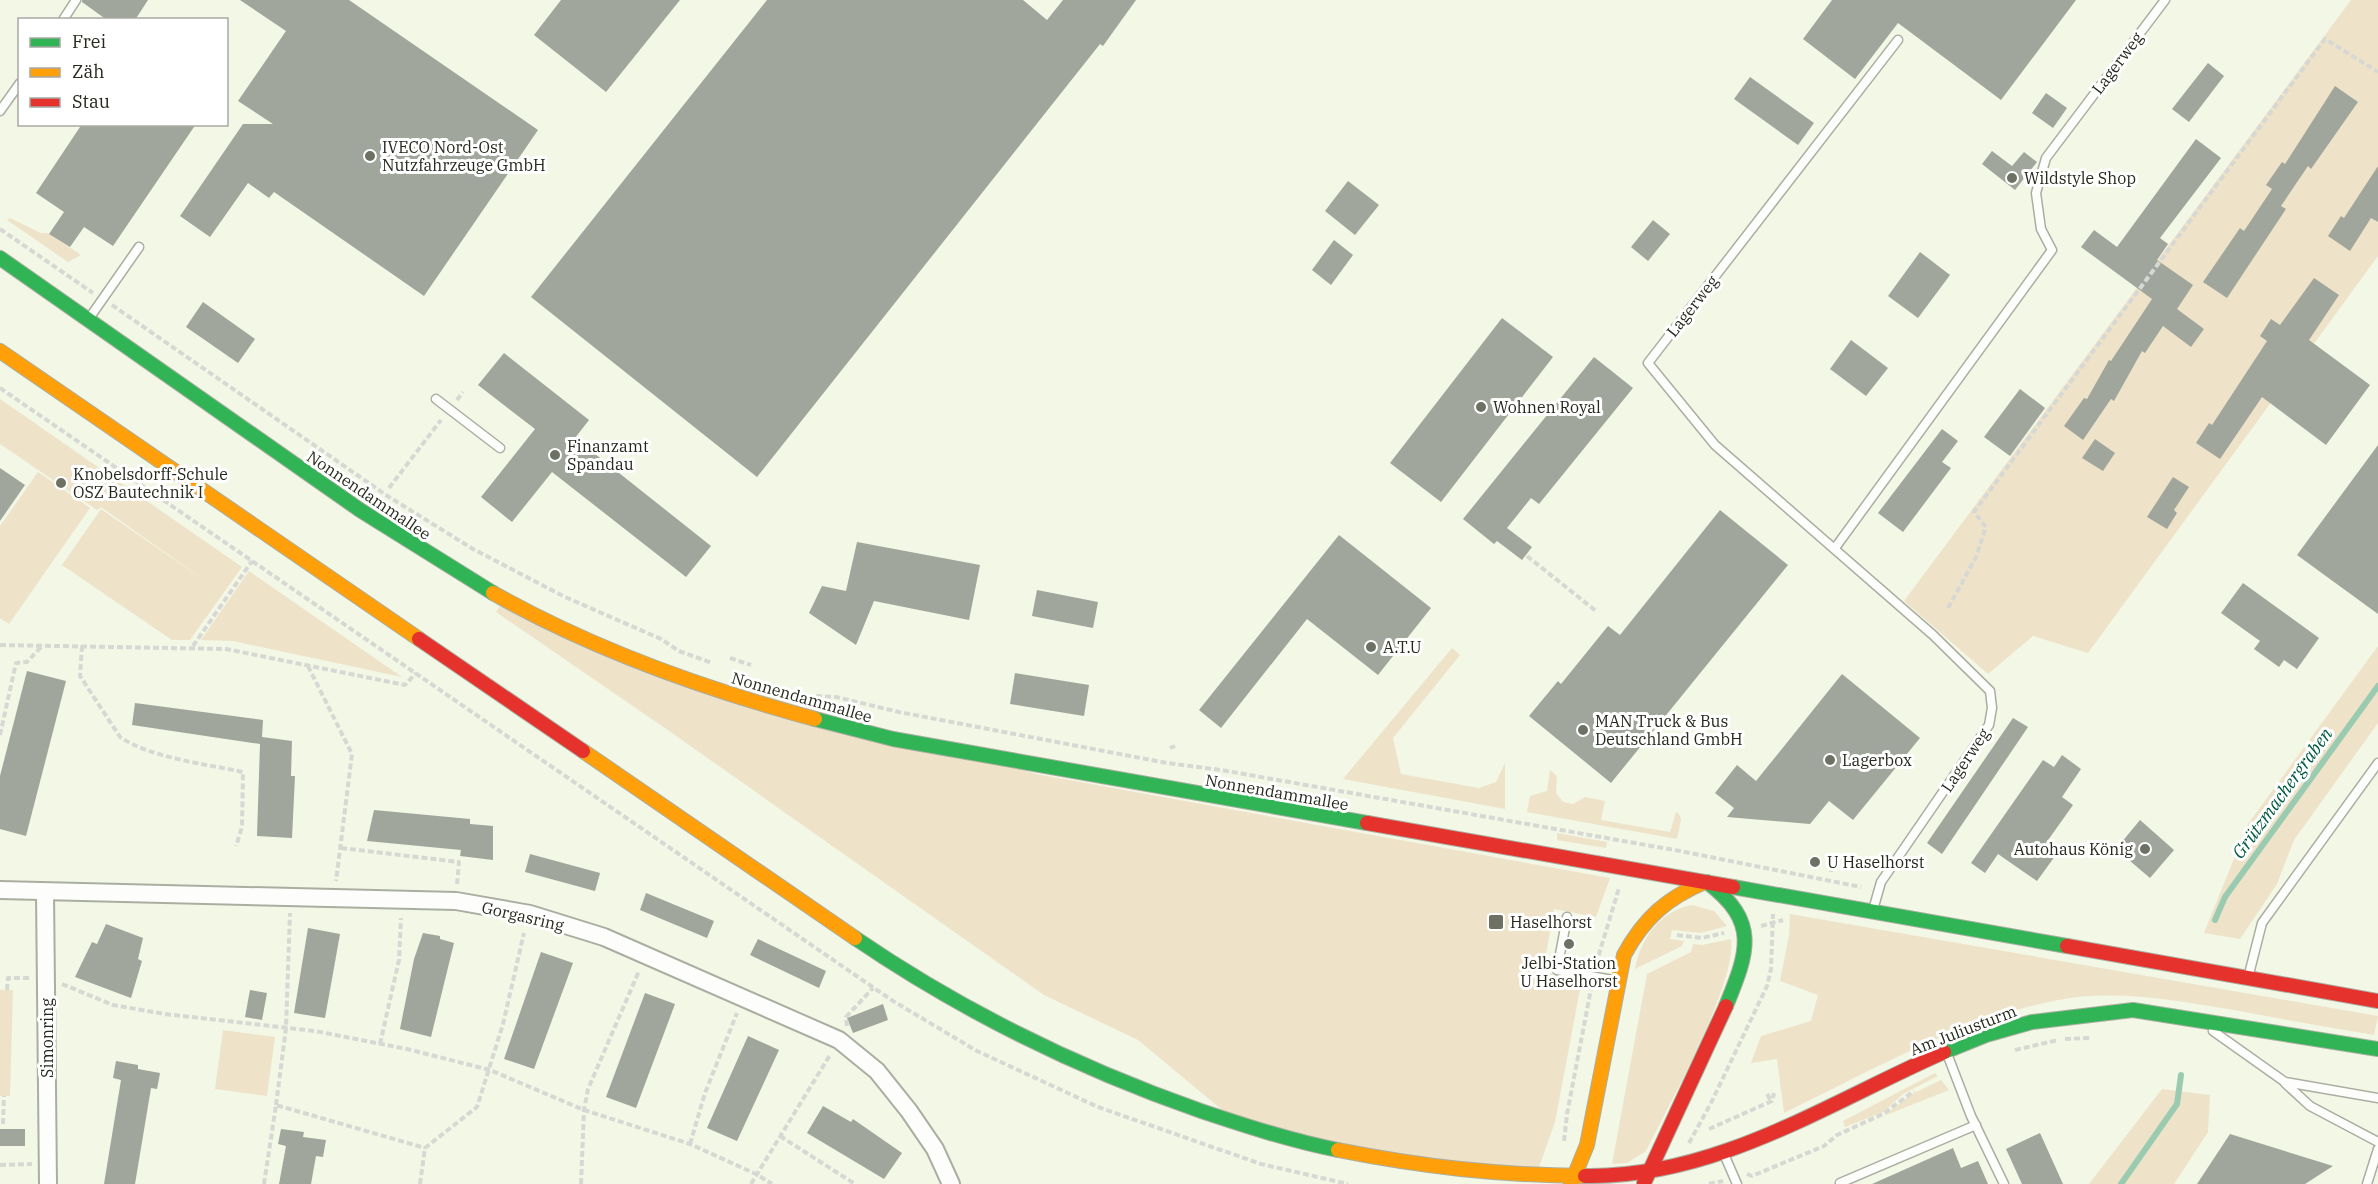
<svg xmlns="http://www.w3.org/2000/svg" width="2378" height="1184" font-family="'IBM Plex Serif',serif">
	<rect width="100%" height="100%" fill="#f2f7e6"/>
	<g fill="#eee3c9">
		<path d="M2351,0H2378V256L2088,653L2033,636L1988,674L1904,601Z"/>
		<path d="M10,218L41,233H48L81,255L68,262L7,220Z"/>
		<path d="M0,399L242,567L190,640H172L62,565L101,509L211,585L101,507L97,510L0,444Z"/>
		<path d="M38,472L90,508L9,624L0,618V526Z"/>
		<path d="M249,571L402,677L233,641L201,640Z"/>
		<path d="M500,606L558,635L1036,774L1610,878L1596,917L1554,909L1543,972L1582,979L1555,1122L1538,1170L1368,1152L1227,1114L1138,1040L1044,995L672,733L496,612Z"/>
		<path d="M2378,646V723L2294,840L2277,884L2240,939L2204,933L2248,824Z"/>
		<path d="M1452,648L1460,655L1393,738L1401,774L1479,788L1496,782L1505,763V809L1343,779Z"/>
		<path d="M1550,770L1557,776L1556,793L1563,802L1573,804L1585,797L1605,801L1601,820L1670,832L1676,812L1679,814L1681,819L1677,839L1527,812L1530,796L1547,791Z"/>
		<path d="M1557,833L1607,842L1606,848L1557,840Z"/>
		<path d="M1692,905L1714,911L1727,926L1701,933L1672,930L1670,939L1684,941L1682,946L1635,969C1641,938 1660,911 1692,905Z"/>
		<path d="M1790,914L2378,1016L2374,1035C2327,1027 2281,1019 2234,1010C2177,1001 2116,989 2058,1000C1960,1019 1873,1070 1784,1113L1777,1059L1751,1063L1761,1036L1811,1021L1818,995L1780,981L1789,935Z"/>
		<path d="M1731,939C1738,981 1667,1108 1646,1151L1627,1163L1612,1164L1647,974L1691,952L1693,944L1702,945Z"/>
		<path d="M0,990H13L10,1096H0Z"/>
		<path d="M223,1030L275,1037L267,1096L215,1089Z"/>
		<path d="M1935,1073L1938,1076L1903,1094L1883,1112L1845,1127L1843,1121Z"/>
		<path d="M1941,1080L1949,1090L1884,1116L1912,1094Z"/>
		<path d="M2162,1089L2210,1095L2208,1132L2174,1184H2089Z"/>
	</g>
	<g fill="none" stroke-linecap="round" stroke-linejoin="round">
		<g stroke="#9acbb1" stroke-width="6">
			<path d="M2215,920L2225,897L2378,686"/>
			<path d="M2121,1184L2177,1104L2181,1075"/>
		</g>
	</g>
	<g fill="#a0a69b">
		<path d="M82,0H148L135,20H107L82,2Z"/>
		<path d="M240,0H349L538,130L424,296L274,192L269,198L248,183L210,237L180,216L243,124H273L238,101L286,31Z"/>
		<path d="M561,0H680L606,92L534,35Z"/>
		<path d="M767,0H1023L1047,20L1063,0H1136L1103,46L1100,44L757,477L531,297Z"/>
		<path d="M1832,0H2076L2001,100L1898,23L1855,79L1803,39Z"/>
		<path d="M2208,63L2224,76L2189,122L2172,109Z"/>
		<path d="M1750,77L1814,123L1798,145L1734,99Z"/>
		<path d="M2335,86L2358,102L2311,169L2308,166L2281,206L2286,209L2227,298L2203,282L2240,228L2244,231L2272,189L2266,185L2282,162L2285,164Z"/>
		<path d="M2046,93L2067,108L2053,128L2032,113Z"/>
		<path d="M82,124H196L113,246L84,227L70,247L49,234L64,212L36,193Z"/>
		<path d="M2196,139L2221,158L2160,238L2168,244L2157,260L2193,285L2177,309L2204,329L2191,347L2163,326L2145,353L2142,351L2114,401L2111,399L2083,440L2064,426L2084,398L2087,399L2109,360L2111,361L2152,299L2081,247L2094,230L2117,247Z"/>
		<path d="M1992,151L2012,166L2024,152L2037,162L2015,190L1982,164Z"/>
		<path d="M2378,166V222L2371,218L2350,251L2328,236L2341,216L2344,218Z"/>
		<path d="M1348,181L1379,205L1355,235L1325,211Z"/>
		<path d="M1653,220L1670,234L1648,261L1631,247Z"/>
		<path d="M1334,240L1353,255L1331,285L1312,270Z"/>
		<path d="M1920,252L1950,275L1918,318L1888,296Z"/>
		<path d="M2314,278L2339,295L2309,340L2370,385L2326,445L2262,397L2220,459L2196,443L2209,423L2212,425L2267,341L2260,336L2271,319L2280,325Z"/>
		<path d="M203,302L255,339L238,363L186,327Z"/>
		<path d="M1502,318L1553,357L1441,502L1390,463Z"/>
		<path d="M1851,340L1888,368L1866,396L1830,369Z"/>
		<path d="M504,353L589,420L575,438L711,546L686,577L552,472L512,522L481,497L535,429L478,385Z"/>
		<path d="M1594,357L1633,388L1539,504L1531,498L1507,528L1532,547L1522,560L1497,541L1494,544L1463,519Z"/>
		<path d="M2020,389L2045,408L2010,456L1984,437Z"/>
		<path d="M1942,429L1958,441L1942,462L1951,468L1903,532L1878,513Z"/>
		<path d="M2095,439L2115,453L2103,471L2082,458Z"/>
		<path d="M2378,445V614L2297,555Z"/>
		<path d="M0,468L25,485L0,521Z"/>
		<path d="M2173,477L2189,487L2174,510L2177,513L2167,529L2147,517Z"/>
		<path d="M1720,510L1788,565L1611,783L1529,716L1558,681L1561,684L1608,626L1620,635Z"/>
		<path d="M1339,535L1431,608L1378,675L1307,619L1221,728L1199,710Z"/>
		<path d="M857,542L980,565L969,620L874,601L856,645L809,613L822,586L846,591Z"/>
		<path d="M2243,583L2319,638L2297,669L2284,660L2279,667L2254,649L2260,641L2221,613Z"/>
		<path d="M1037,590L1098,602L1093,628L1032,616Z"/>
		<path d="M27,671L66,681L26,836L0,829V776Z"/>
		<path d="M1015,673L1089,685L1084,716L1010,704Z"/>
		<path d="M1842,674L1920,738L1853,820L1829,801L1810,824L1727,817L1734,808L1715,793L1737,765L1756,781Z"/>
		<path d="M135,703L263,720L262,737L292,741L291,776H295L292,838L257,836L260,744L132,725Z"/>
		<path d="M2013,718L2028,727L1942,854L1927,843Z"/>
		<path d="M2062,755L2081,769L2062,797L2073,805L2046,843L2058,852L2037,881L1998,854L1985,873L1971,863L2043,760L2054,767Z"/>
		<path d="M374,810L470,819V824L493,826V860L460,856L461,850L367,841Z"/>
		<path d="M2140,820L2174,850L2150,878L2116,849Z"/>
		<path d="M530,854L600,873L595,891L525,872Z"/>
		<path d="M646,893L714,921L707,938L640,910Z"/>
		<path d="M106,924L143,938L138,959L142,961L131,998L75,977L92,942L97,944Z"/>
		<path d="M308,928L340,934L325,1018L294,1013Z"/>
		<path d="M423,933L440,936V939L454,943L431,1037L400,1029L414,959Z"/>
		<path d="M758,939L826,971L819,988L750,955Z"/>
		<path d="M541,952L573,963L534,1069L504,1059Z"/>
		<path d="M250,990L267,993L262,1020L245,1017Z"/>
		<path d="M645,993L675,1004L636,1108L606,1097Z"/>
		<path d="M883,1004L888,1020L853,1033L847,1018Z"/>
		<path d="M748,1036L779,1050L737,1141L707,1128Z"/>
		<path d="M116,1061L138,1065V1069L160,1073L157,1089L151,1088L135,1184H104L121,1080L113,1078Z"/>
		<path d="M823,1106L851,1122L853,1119L902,1153L884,1179L807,1133Z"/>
		<rect x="0" y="1129" width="25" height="17"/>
		<path d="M281,1129L304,1132L303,1137L326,1140L323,1157L316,1156L311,1184H279L286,1146L278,1144Z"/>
		<path d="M2040,1133L2063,1184H2022L2006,1149Z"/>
		<path d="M2230,1134L2333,1166L2305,1184H2197Z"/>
		<path d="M1953,1148L1961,1168L1978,1161L1988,1184H1872Z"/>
	</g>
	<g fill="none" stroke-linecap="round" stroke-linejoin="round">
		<defs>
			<g id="lane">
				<path d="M63,20L76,0"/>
				<path d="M0,111L20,83"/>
				<path d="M88,320L139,247"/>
				<path d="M436,399L500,448"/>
				<path d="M1835,548L2052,250L2041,229L2036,193L2046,158L2165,0"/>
				<path d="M1873,910L1881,882L1989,725L1992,708L1990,691L1933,635L1715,445L1648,363L1898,40"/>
				<path d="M1567,917L1557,970L1618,981"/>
				<path d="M2248,978L2262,923L2378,763"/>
				<path d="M2213,1031L2285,1082L2378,1098"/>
				<path d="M1946,1051L1971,1116L2004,1184"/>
				<path d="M2285,1083L2310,1106L2378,1142"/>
				<path d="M1724,1154L1737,1184"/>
				<path d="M1840,1183L1976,1125"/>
				<path d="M2367,1184L2378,1149"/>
			</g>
			<g id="street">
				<path d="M0,890L456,901L530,914L604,937L839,1040L877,1071L909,1111L935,1149L951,1184"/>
				<path d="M45,892L48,1184"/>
			</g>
			<g id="fast">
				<path d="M0,258L360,510L493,593"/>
				<path d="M815,719L893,739L1367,823"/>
				<path d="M1707,882C1760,922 1748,952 1726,1006"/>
				<path d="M1733,887L2067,946"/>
				<path d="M855,938C962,1011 1078,1068 1201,1111C1246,1126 1292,1141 1338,1150"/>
				<path d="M1944,1052L1986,1035L2032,1022L2133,1010L2378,1049"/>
			</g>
			<g id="slow">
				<path d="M0,351L419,639"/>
				<path d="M493,593C594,650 704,689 815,719"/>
				<path d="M583,751L855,938"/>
				<path d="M1338,1150C1424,1167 1497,1175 1585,1176"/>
				<path d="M1571,1184L1587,1145L1624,955C1644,918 1667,898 1705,882"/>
			</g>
			<g id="jam">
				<path d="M419,639L583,751"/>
				<path d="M1367,823L1733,887"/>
				<path d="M2067,946L2378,1001"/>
				<path d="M1585,1176C1716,1178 1828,1103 1944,1052"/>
				<path d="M1644,1183L1726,1006"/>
			</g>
		</defs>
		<use href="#lane" stroke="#aaaea1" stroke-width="11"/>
		<use href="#street" stroke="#aaaea1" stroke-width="20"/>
		<use href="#fast" stroke="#aaaea1" stroke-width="16"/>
		<use href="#slow" stroke="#aaaea1" stroke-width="16"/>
		<use href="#jam" stroke="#aaaea1" stroke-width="16"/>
		<g stroke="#d7d8d3" stroke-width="4" stroke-dasharray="6 3" stroke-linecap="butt">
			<path d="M0,229L93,293"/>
			<path d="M112,305L386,495L473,549L565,597L661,639L679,651L712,663"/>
			<path d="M0,388L893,1001L977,1051L1098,1107L1261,1164L1348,1184"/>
			<path d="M457,400L463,392"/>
			<path d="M389,488L441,420"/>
			<path d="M1527,556L1596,611"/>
			<path d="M1948,608L1976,557L1986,527L1974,512L2325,39L2378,72"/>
			<path d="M0,645L226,649L405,685L416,673"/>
			<path d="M82,646L80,676L120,737C151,758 206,764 243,772L242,827L236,846"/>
			<path d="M193,646L252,561"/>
			<path d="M730,658L751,665"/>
			<path d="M308,666L352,754L336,881"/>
			<path d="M816,696L836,697L899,712L1167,763L1221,770L1680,851L1861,887"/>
			<path d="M0,735L16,663L27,662L43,645"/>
			<path d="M1170,748L1175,746"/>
			<path d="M341,848L459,862L457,885"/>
			<path d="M1828,861L1832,865L1831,872"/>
			<path d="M1761,926L1783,920"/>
			<path d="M1677,935L1702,938L1724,933"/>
			<path d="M1596,964L1619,888"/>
			<path d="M62,984L113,1005L165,1014L315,1031L407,1049L490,1070L584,1110L690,1144L756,1174L772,1184"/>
			<path d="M7,990L8,978H29"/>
			<path d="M847,1026L846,1017L873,988"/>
			<path d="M2065,1039L2089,1038"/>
			<path d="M380,1044L399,960L401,918"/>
			<path d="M2015,1050L2058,1040"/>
			<path d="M1767,1094L1771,1101"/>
			<path d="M276,1105L286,1028L290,913"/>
			<path d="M3,1124L4,1096"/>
			<path d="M1709,1129L1772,1101L1774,1093"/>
			<path d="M780,1136L855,1184"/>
			<path d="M1564,1141L1567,1114L1591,989"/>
			<path d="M1689,1143L1711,1103L1767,986L1771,969L1773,914"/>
			<path d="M690,1144L705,1093L737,1013"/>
			<path d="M0,1165L32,1164"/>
			<path d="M1747,1174L1752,1176L1824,1146L1837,1135L1883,1114L1914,1091"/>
			<path d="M264,1184L276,1105L425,1148"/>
			<path d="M420,1184L425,1148L477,1107L503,1024L524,933"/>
			<path d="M581,1184L584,1110L588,1089L639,971"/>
			<path d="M751,1184L830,1055"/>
			<path d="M1709,1184L1723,1181"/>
		</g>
		<use href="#lane" stroke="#fdfefb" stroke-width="8"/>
		<use href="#street" stroke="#fdfefb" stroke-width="16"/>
		<use href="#fast" stroke="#30b455" stroke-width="14"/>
		<use href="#slow" stroke="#ff9f0a" stroke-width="14"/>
		<use href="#jam" stroke="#e5322d" stroke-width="14"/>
	</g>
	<g fill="#6d7164" stroke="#fff" stroke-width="2">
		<circle cx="370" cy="156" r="6"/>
		<circle cx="2012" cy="178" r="6"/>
		<circle cx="1481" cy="407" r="6"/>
		<circle cx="555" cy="455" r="6"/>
		<circle cx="61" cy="483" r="6"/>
		<circle cx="1371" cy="647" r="6"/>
		<circle cx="1583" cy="730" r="6"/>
		<circle cx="1830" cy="760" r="6"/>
		<circle cx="2145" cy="849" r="6"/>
		<circle cx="1815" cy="862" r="6"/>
		<rect x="1488" y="914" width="16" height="16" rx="3"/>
		<circle cx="1569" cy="944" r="6"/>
	</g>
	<g text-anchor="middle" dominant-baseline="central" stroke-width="6" stroke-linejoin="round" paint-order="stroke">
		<g font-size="16" fill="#26291e" stroke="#fff">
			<text transform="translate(2117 63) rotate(-53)">Lagerweg</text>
			<text transform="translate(1692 306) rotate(-52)">Lagerweg</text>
			<text transform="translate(369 495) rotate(34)">Nonnendammallee</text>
			<text transform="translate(802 697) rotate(16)">Nonnendammallee</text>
			<text transform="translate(1965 760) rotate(-56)">Lagerweg</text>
			<text transform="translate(1277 792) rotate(10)">Nonnendammallee</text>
			<text transform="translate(523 916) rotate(13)">Gorgasring</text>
			<text transform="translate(1963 1030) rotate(-21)">Am Juliusturm</text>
			<text transform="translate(47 1038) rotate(-90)">Simonring</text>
		</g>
		<g font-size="16" fill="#26291e" stroke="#fff" text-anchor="start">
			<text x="382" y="147">IVECO Nord-Ost<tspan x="382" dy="18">Nutzfahrzeuge GmbH</tspan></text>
			<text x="2024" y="178">Wildstyle Shop</text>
			<text x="1493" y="407">Wohnen Royal</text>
			<text x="567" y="446">Finanzamt<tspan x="567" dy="18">Spandau</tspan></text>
			<text x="73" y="474">Knobelsdorff-Schule<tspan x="73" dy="18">OSZ Bautechnik I</tspan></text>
			<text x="1383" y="647">A.T.U</text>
			<text x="1595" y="721">MAN Truck &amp; Bus<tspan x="1595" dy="18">Deutschland GmbH</tspan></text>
			<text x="1842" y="760">Lagerbox</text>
			<text x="2133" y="849" text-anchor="end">Autohaus König</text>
			<text x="1827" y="862">U Haselhorst</text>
			<text x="1510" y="922">Haselhorst</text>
			<text x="1569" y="963" text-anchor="middle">Jelbi-Station<tspan x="1569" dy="18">U Haselhorst</tspan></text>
		</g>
		<g font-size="18" font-style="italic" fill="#005a3f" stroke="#fff">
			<text transform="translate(2282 793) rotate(-54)">Grützmachergraben</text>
		</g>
	</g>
	<rect x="18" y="18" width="210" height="108" fill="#ffffff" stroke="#a8a9a5" stroke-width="1.5"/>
	<rect x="30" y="38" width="30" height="9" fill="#30b455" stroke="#a8a9a5" stroke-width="1.5"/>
	<text x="72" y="48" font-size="18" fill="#26291e">Frei</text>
	<rect x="30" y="68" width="30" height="9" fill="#ff9f0a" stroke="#a8a9a5" stroke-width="1.5"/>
	<text x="72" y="78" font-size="18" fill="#26291e">Zäh</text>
	<rect x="30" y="98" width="30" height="9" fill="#e5322d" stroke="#a8a9a5" stroke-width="1.5"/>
	<text x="72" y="108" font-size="18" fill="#26291e">Stau</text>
</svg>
